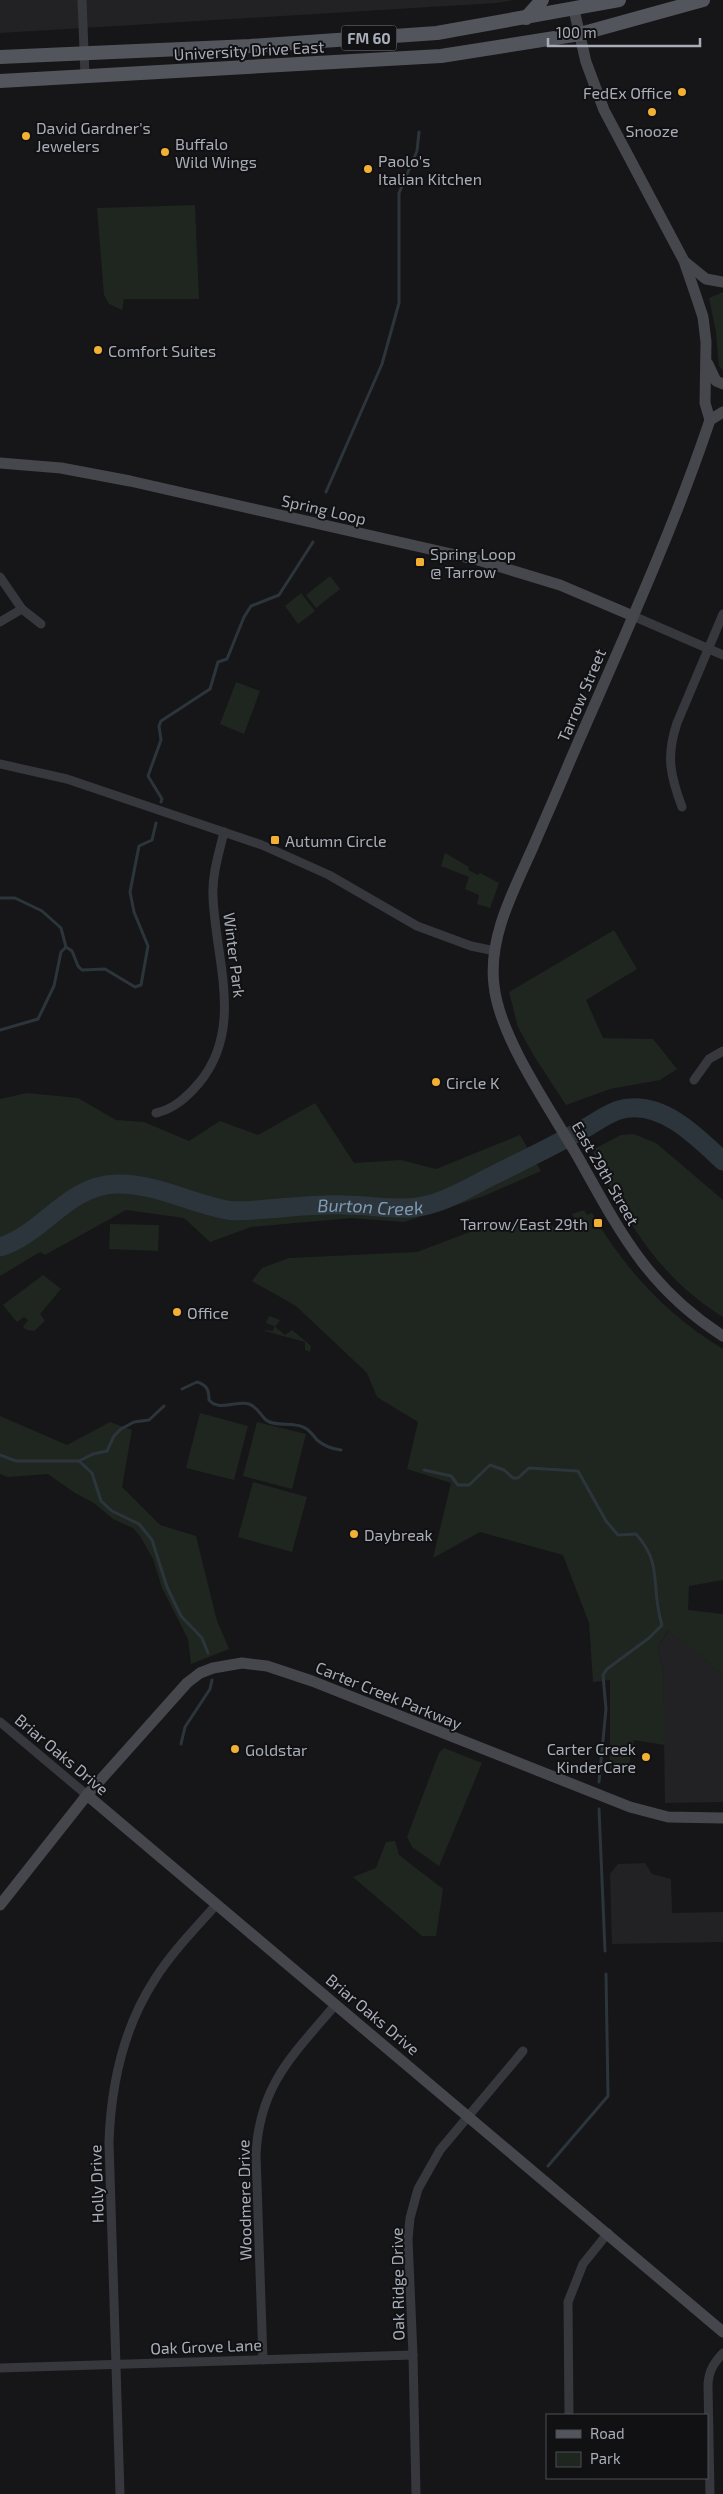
<svg xmlns="http://www.w3.org/2000/svg" width="723" height="2494" font-family="'Exo 2',sans-serif">
	<rect width="100%" height="100%" fill="#161618"/>
	<g fill="#222225">
		<path d="M0,0H514L496,3L0,33Z"/>
		<path d="M669,1629L723,1674V1802L665,1803L663,1672L658,1647Z"/>
		<path d="M645,1863L652,1874L671,1879L672,1913L723,1912V1942L612,1944L610,1874L618,1864Z"/>
	</g>
	<g fill="#1e261f">
		<path d="M195,205L199,299H124L122,310L109,304L104,295L97,208Z"/>
		<path d="M723,292V370L719,366L716,332L709,298Z"/>
		<path d="M330,576L340,589L316,608L306,595Z"/>
		<path d="M301,593L315,611L298,624L285,606Z"/>
		<path d="M236,682L260,691L244,734L220,724Z"/>
		<path d="M445,853L469,867L468,870L478,875L480,873L499,883L490,908L477,904L479,895L465,889L469,877L441,866Z"/>
		<path d="M614,930L637,969L586,1000L603,1038L653,1039L677,1069L660,1080L610,1089L566,1105L534,1056L518,1027L509,992Z"/>
		<path d="M27,1093L78,1098L116,1120L144,1122L189,1141L220,1121L258,1135L315,1103L354,1163L401,1160L436,1169L520,1135L541,1171L484,1196L404,1222L351,1218L251,1227L210,1242L184,1218L126,1210L45,1255L40,1252L0,1276V1099Z"/>
		<path d="M634,1134L656,1143L723,1200V1317C657,1276 624,1218 592,1150L621,1135Z"/>
		<path d="M584,1210L587,1215L592,1213C624,1269 668,1316 723,1349V1580L689,1586L688,1610L723,1614V1674L668,1630L658,1647L663,1672L665,1745L634,1740L628,1770H610V1680L593,1682L589,1623L563,1555L480,1532L433,1558L451,1483L407,1469L418,1422L377,1397L367,1373L296,1306L252,1281L262,1268L289,1258L417,1252L499,1221L578,1229L572,1214Z"/>
		<path d="M110,1224L159,1225L158,1251L109,1249Z"/>
		<path d="M43,1275L61,1289L40,1314L45,1321L34,1331L27,1330L23,1327L28,1320L24,1317L17,1322L3,1305Z"/>
		<path d="M269,1316L280,1320L275,1327L285,1335L292,1330L311,1346L310,1352L305,1350V1342L265,1331L262,1340L265,1330L273,1331L274,1326L266,1323Z"/>
		<path d="M200,1413L248,1426L234,1480L186,1468Z"/>
		<path d="M0,1416L67,1445L110,1422L132,1430L122,1487L160,1525L196,1536L217,1621L229,1649L191,1664L188,1639L162,1588L153,1559L140,1536L133,1528L113,1519L94,1503L75,1493L48,1474L8,1477L0,1474Z"/>
		<path d="M257,1422L306,1434L292,1489L243,1476Z"/>
		<path d="M253,1482L307,1497L292,1552L238,1537Z"/>
		<path d="M444,1748L482,1763L439,1866L412,1847L407,1837L439,1753Z"/>
		<path d="M395,1841L399,1855L443,1889L436,1936H422L353,1877L376,1868L386,1842Z"/>
	</g>
	<g fill="none" stroke-linecap="round" stroke-linejoin="round">
		<g stroke="#2c353c" stroke-width="3">
			<path d="M326,492L382,364L399,303V193L417,151L419,132"/>
			<path d="M161,802L162,799L148,776L161,740L159,726L161,721L210,689L218,662L227,659L244,617L251,606L279,595L313,542"/>
			<path d="M0,898H15L42,911L61,928L66,947L72,951L78,966L82,970L105,969L135,987L141,985L148,946L134,912L130,892L139,846L152,840L156,823"/>
			<path d="M0,1030L38,1019L54,986L61,952L66,947"/>
			<path d="M182,1389L197,1382C207,1385 209,1390 209,1400C219,1412 237,1400 249,1404C258,1407 260,1415 266,1420C275,1427 292,1422 303,1427C309,1429 313,1435 317,1440C324,1446 333,1449 341,1450"/>
			<path d="M0,1455L16,1461H79L92,1473L101,1501L112,1511L139,1524L152,1540L167,1587L181,1616L202,1638L208,1653"/>
			<path d="M79,1461L93,1454L107,1451L114,1436L121,1429L134,1422L149,1420L164,1406"/>
			<path d="M424,1470L451,1476L458,1485H469L490,1465L504,1470L513,1478H518L529,1468L578,1471L606,1521L618,1535L636,1534C664,1565 650,1588 662,1625L649,1638L607,1669L603,1675L606,1709L599,1782"/>
			<path d="M181,1744L185,1727L210,1689L212,1680"/>
			<path d="M599,1809L605,1951"/>
			<path d="M548,2166L608,2096L606,1974"/>
		</g>
		<path stroke="#2c353c" stroke-width="19" id="s1" d="M0,1247C43,1234 68,1185 116,1184C154,1183 190,1203 227,1210C239,1212 254,1210 267,1209C293,1207 319,1204 345,1205C374,1205 399,1212 428,1205C452,1199 473,1185 496,1174C524,1160 553,1146 580,1131C596,1123 611,1109 630,1108C667,1105 698,1138 723,1161"/>
		<g stroke="#37383d" stroke-width="9">
			<path d="M82,0L85,76"/>
			<path d="M0,577L22,609L41,624"/>
			<path d="M633,616L723,655"/>
			<path d="M0,622L22,609"/>
			<path d="M0,764L67,779L262,845L329,875L417,926L471,946L495,951"/>
			<path d="M682,807C670,775 666,756 677,723L723,614"/>
			<path d="M694,1080L709,1059L723,1051"/>
			<path d="M156,1113C174,1109 187,1097 199,1083C245,1028 215,959 213,896C212,874 219,853 224,832"/>
			<path d="M0,1722L87,1795"/>
			<path d="M263,2360L256,2155C259,2085 293,2055 336,2004"/>
			<path d="M0,2368L413,2355"/>
			<path d="M569,2415L568,2302L583,2264L608,2233"/>
			<path d="M120,2494L109,2142C111,2085 123,2028 155,1979C172,1952 195,1929 216,1905"/>
			<path d="M416,2494L413,2355L408,2239L410,2218L418,2189L440,2150L523,2051"/>
			<path d="M710,2494L708,2384C709,2370 714,2363 723,2353"/>
		</g>
		<g stroke="#45474d" stroke-width="11">
			<path d="M574,10L586,62L604,110L684,261L695,293L703,317L706,342L705,403L710,420"/>
			<path d="M685,262L706,279L723,282"/>
			<path d="M708,364L716,381L723,384"/>
			<path d="M723,412L710,420C671,536 619,648 570,761C558,790 545,819 533,847C514,890 488,937 494,985C499,1037 551,1110 578,1157C620,1232 648,1288 723,1336"/>
			<path d="M0,463L61,468L130,481L478,560L560,585L633,616"/>
			<path d="M87,1795L723,2332"/>
			<path d="M0,1905L87,1795L187,1683L200,1673L213,1668L242,1663L267,1666L312,1681L630,1807L668,1817L723,1818"/>
		</g>
		<g stroke="#53555c" stroke-width="14">
			<path d="M526,18L542,0"/>
			<path d="M0,57L250,46L437,33L619,0"/>
			<path d="M0,81L441,56L580,34L703,0"/>
		</g>
	</g>
	<g fill="#f2b134" stroke="#111113" stroke-width="2">
		<circle cx="682" cy="92" r="5"/>
		<circle cx="652" cy="112" r="5"/>
		<circle cx="26" cy="136" r="5"/>
		<circle cx="165" cy="152" r="5"/>
		<circle cx="368" cy="169" r="5"/>
		<circle cx="98" cy="350" r="5"/>
		<rect x="415" y="557" width="10" height="10" rx="2.5"/>
		<rect x="270" y="835" width="10" height="10" rx="2.5"/>
		<circle cx="436" cy="1082" r="5"/>
		<rect x="593" y="1218" width="10" height="10" rx="2.5"/>
		<circle cx="177" cy="1312" r="5"/>
		<circle cx="354" cy="1534" r="5"/>
		<circle cx="235" cy="1749" r="5"/>
		<circle cx="646" cy="1757" r="5"/>
	</g>
	<g text-anchor="middle" dominant-baseline="central" stroke-width="4" stroke-linejoin="round" paint-order="stroke">
		<rect fill="#111113" stroke="#7b7e86" stroke-width="1" x="341.5" y="25.5" width="55" height="25" rx="4"/>
		<g font-size="15" font-weight="bold" fill="#a8adb8">
			<text x="369" y="38">FM 60</text>
		</g>
		<g font-size="16" fill="#a8adb8" stroke="#111113">
			<text transform="translate(249 50) rotate(-3)">University Drive East</text>
			<text transform="translate(324 509) rotate(13)">Spring Loop</text>
			<text transform="translate(581 695) rotate(-67)">Tarrow Street</text>
			<text transform="translate(235 955) rotate(83)">Winter Park</text>
			<text transform="translate(606 1173) rotate(60)">East 29th Street</text>
			<text transform="translate(389 1695) rotate(22)">Carter Creek Parkway</text>
			<text transform="translate(62 1754) rotate(40)">Briar Oaks Drive</text>
			<text transform="translate(373 2014) rotate(40)">Briar Oaks Drive</text>
			<text transform="translate(96 2184) rotate(-92)">Holly Drive</text>
			<text transform="translate(244 2200) rotate(-91)">Woodmere Drive</text>
			<text transform="translate(397 2284) rotate(-91)">Oak Ridge Drive</text>
			<text transform="translate(206 2346) rotate(-2)">Oak Grove Lane</text>
		</g>
		<g font-size="16" fill="#a8adb8" stroke="#111113" text-anchor="start">
			<text x="672" y="92" text-anchor="end">FedEx Office</text>
			<text x="36" y="127">David Gardner's<tspan x="36" dy="18">Jewelers</tspan></text>
			<text x="652" y="130" text-anchor="middle">Snooze</text>
			<text x="175" y="143">Buffalo<tspan x="175" dy="18">Wild Wings</tspan></text>
			<text x="378" y="160">Paolo's<tspan x="378" dy="18">Italian Kitchen</tspan></text>
			<text x="108" y="350">Comfort Suites</text>
			<text x="430" y="553">Spring Loop<tspan x="430" dy="18">@ Tarrow</tspan></text>
			<text x="285" y="840">Autumn Circle</text>
			<text x="446" y="1082">Circle K</text>
			<text x="588" y="1223" text-anchor="end">Tarrow/East 29th</text>
			<text x="187" y="1312">Office</text>
			<text x="364" y="1534">Daybreak</text>
			<text x="636" y="1748" text-anchor="end">Carter Creek<tspan x="636" dy="18">KinderCare</tspan></text>
			<text x="245" y="1749">Goldstar</text>
		</g>
		<g font-size="18" font-style="italic" fill="#7f9bb3" stroke="#111113">
			<text stroke="none"><textPath href="#s1" startOffset="392">Burton Creek</textPath></text>
		</g>
	</g>
	<rect x="546" y="2414" width="162" height="65" fill="#111113" stroke="#4d4f55"/>
	<rect x="556" y="2430" width="25" height="8" fill="#53555c" stroke="#4d4f55"/>
	<text x="590" y="2439" font-size="15" fill="#a8adb8">Road</text>
	<rect x="556" y="2452" width="25" height="15" fill="#1e261f" stroke="#4d4f55"/>
	<text x="590" y="2464" font-size="15" fill="#a8adb8">Park</text>
	<path d="M548 38v8h152v-8" fill="none" stroke="#a8adb8" stroke-width="2.5"/>
	<text x="556" y="38" font-size="15" fill="#a8adb8" stroke="#111113" stroke-width="4" paint-order="stroke">100 m</text>
</svg>
